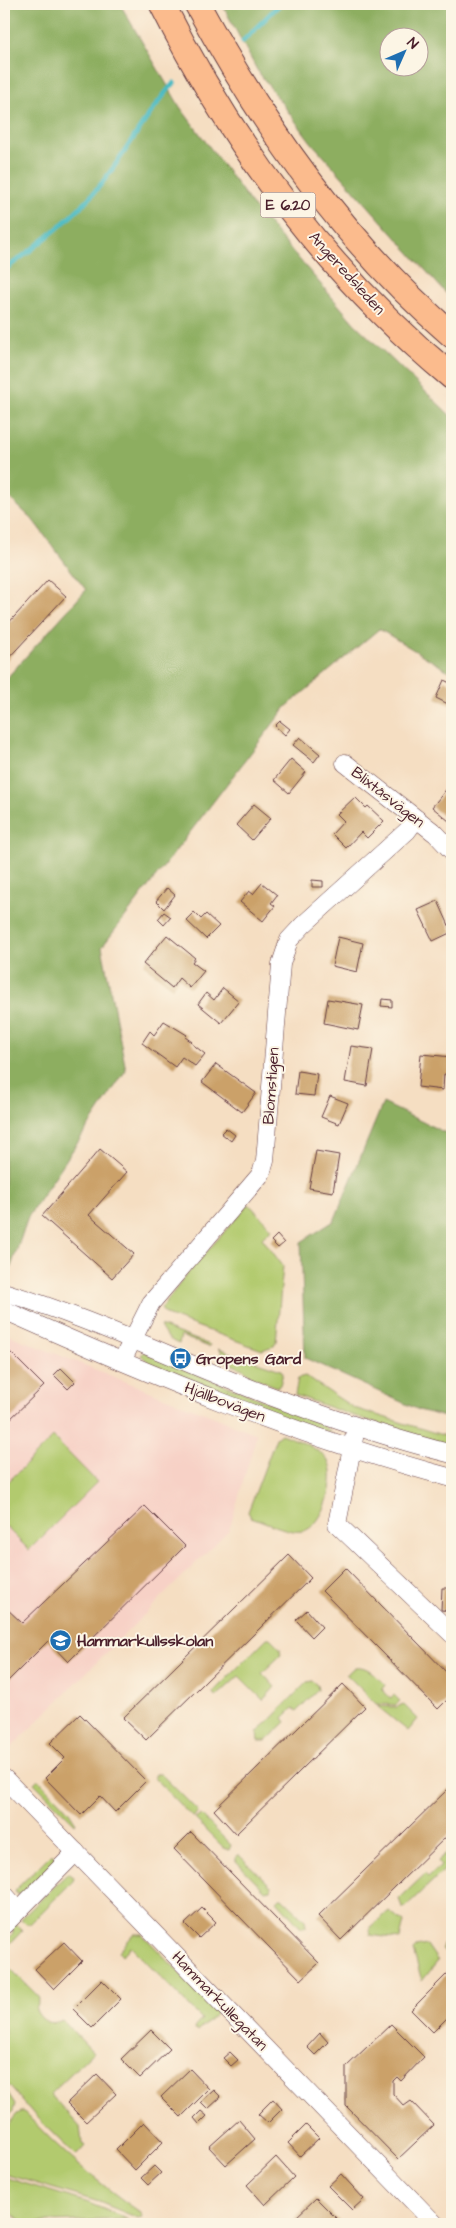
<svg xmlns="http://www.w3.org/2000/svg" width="456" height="2228" font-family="'Architects Daughter',sans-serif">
	<rect width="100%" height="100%" fill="#fcf5e5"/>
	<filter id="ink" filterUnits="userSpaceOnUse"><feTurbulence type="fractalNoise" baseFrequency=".02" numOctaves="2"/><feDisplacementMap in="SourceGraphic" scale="10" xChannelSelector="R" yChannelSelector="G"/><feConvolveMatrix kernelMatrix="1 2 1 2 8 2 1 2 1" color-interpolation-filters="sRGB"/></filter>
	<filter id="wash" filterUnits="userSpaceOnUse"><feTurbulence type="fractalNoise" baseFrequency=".0096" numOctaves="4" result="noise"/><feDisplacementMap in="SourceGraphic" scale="20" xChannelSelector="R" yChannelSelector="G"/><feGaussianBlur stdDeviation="1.12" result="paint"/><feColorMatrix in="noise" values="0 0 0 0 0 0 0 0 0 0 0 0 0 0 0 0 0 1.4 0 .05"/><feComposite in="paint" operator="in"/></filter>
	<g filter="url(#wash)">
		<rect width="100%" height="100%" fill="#f5dec2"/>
		<path fill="#f7d1c6" d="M4,1333L257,1434L229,1530L5,1754Z"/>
		<g fill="#b2ca6e" stroke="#7e744c">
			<path d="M249,1204L272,1229L262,1238L283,1266L276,1342L273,1346L262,1350L166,1315L161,1309L187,1274Z"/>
			<path d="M160,1326L210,1345L209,1347L181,1336L179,1344C170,1341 164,1335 160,1326Z"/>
			<path d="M218,1349L281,1370L283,1373L280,1385L277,1387L251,1376L245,1370L219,1359L222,1353Z"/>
			<path d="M144,1352L314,1421L324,1426L331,1433L286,1419L151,1365L141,1355Z"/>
			<path d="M305,1376L354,1408L452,1438V1446L351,1415L295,1395L298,1378Z"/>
			<path d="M281,1434C297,1440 319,1447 328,1461C338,1478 324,1527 303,1531C290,1534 264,1521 251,1517L248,1512L276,1438Z"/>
			<path d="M53,1437L97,1482L29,1550L4,1525V1486Z"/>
			<path d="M267,1638H270L280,1648L281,1655L262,1673L275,1687L263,1700L239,1676L216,1697L213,1693L214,1691Z"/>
			<path d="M355,1667C368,1665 377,1677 385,1685L382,1689L390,1698L394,1695L400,1701L396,1705L376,1704L346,1674Z"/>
			<path d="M312,1681L317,1685L318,1690L297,1711L293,1708L283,1718L286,1722L266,1741H258L257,1733L307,1682Z"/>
			<path d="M403,1704L418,1719L408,1731L377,1706L397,1707Z"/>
			<path d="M156,1774H161L198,1811L193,1818L154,1778Z"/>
			<path d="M38,1779L69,1812L76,1823L75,1824L34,1783Z"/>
			<path d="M201,1815L231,1845L229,1850L224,1848L195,1819Z"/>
			<path d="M452,1847V1863L405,1907H402L399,1899L425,1874L428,1877L441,1865L438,1861Z"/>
			<path d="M50,1855H53L57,1859L24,1893L19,1895L16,1893L15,1890Z"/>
			<path d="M239,1855L271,1886V1890L265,1891L236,1861V1856Z"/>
			<path d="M68,1873L74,1877L73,1881L30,1924H26L21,1919Z"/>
			<path d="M280,1898H282L305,1920L306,1927L301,1928L277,1901Z"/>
			<path d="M389,1911L404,1922L400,1939L370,1935L369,1929Z"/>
			<path d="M16,1925L22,1931L4,1950V1943L13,1934V1926Z"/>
			<path d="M134,1934H142L216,2010V2014L197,2032L194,2028L202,2019L131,1947L122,1955L119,1951Z"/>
			<path d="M452,1935V1950L445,1952L442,1948L443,1944Z"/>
			<path d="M427,1945L438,1961L422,1981L413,1950L416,1947Z"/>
			<path d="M4,1962L40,1998L36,2010C41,2021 51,2026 62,2020L93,2052L50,2094L80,2127L82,2143L85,2146L76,2156L38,2119L4,2080Z"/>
			<path d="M4,2087L15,2104L13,2111L4,2123Z"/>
			<path d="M23,2111C59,2149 97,2183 140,2212L143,2217L138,2218L99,2202L4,2174V2130L17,2114Z"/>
			<path d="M4,2177L86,2202L128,2219L25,2223L4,2208Z"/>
		</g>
		<g fill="#8dae61" stroke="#6c6646" fill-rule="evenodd">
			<path d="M4,4H120L180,107L251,203L354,323L452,417V673L379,629L286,707L102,947L126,1070L28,1217L11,1267L4,1264V681L86,590L32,519L4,493Z"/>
			<path d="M222,4H452V300L311,142L257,70ZM388,38H418V68H388Z"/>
			<path d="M383,1103L452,1136V1332L450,1338L452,1339V1419L419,1410L305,1358L301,1242L334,1221Z"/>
		</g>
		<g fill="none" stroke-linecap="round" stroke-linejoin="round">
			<g stroke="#4cbbc4" stroke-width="5">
				<path d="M243,41L280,4"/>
				<path d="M4,270C36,247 71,220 97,189C125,156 144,116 174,83"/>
			</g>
		</g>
		<g id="blocks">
			<g fill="#cba169">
				<path d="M48,580L66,596L4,663V628Z"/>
				<path d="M444,680L452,684V706L436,698Z"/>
				<path d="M280,721L290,729L285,735L275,726Z"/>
				<path d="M300,737L320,754L314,762L293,745Z"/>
				<path d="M291,759L306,772L289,793L274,780Z"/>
				<path d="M449,786L452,788V817L449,821L432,807Z"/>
				<path d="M355,797L366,808L368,806L384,821L367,838L361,832L346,848L332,834L344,821L337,814Z"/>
				<path d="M254,804L271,818L252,840L236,825Z"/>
				<path d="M312,880L323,881V887H312Z"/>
				<path d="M262,883L277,895L271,903L275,906L263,921L240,902L249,891L253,894Z"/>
				<path d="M167,888L175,895L164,909L156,901Z"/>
				<path d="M438,901L452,932L433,941L418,910Z"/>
				<path d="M164,912L171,917L164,925L158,919Z"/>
				<path d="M194,912L201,919L206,914L219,926L206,939L186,920Z"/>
				<path d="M167,935L195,958L192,962L204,971L190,988L179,978L172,988L143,964Z"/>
				<path d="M338,937L363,943L357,972L332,966Z"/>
				<path d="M223,988L239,1001L221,1023L198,1004L206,993L214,1000Z"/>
				<path d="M328,999L363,1005L358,1030L324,1023Z"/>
				<path d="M382,999L392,1000V1007L381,1006Z"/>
				<path d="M164,1021L187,1035L185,1037L192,1042L191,1043L205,1054L195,1066L182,1057L175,1067L142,1043L150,1031L154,1035Z"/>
				<path d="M351,1046L373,1049L367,1086L345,1082Z"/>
				<path d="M421,1054L452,1057V1075L444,1074L443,1090L418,1087Z"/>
				<path d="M216,1064L256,1093L242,1112L202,1082Z"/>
				<path d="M298,1071L317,1074L314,1096L295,1094Z"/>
				<path d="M330,1096L348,1103L339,1124L321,1117Z"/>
				<path d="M226,1128L235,1135L231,1141L221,1133Z"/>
				<path d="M100,1149L127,1172L89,1215L134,1254L112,1278L42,1216Z"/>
				<path d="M316,1151L339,1155L333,1192L309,1188Z"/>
				<path d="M277,1235L284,1243L278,1248L271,1241Z"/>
				<path d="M6,1348L44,1386L4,1425V1350Z"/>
				<path d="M61,1368L75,1382L68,1389L54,1375Z"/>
				<path d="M145,1506L185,1546L68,1662L48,1641L4,1685V1606L22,1623Z"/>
				<path d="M289,1555L311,1578L146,1740L123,1718Z"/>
				<path d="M345,1568L452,1678V1695L438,1709L322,1591Z"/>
				<path d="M442,1588H452V1611L441,1610Z"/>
				<path d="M307,1610L322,1627L312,1637L296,1620Z"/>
				<path d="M343,1684L365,1707L236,1834L214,1810Z"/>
				<path d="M80,1714L146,1781L115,1812L100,1796L81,1815L45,1778L65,1758L50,1743Z"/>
				<path d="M449,1788L452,1792V1831L341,1940L318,1916Z"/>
				<path d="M191,1832L319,1963L301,1980L174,1849Z"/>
				<path d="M202,1908L216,1922L199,1938L185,1924Z"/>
				<path d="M64,1942L82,1961L54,1989L35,1969Z"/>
				<path d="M452,1969V2013L433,2032L411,2010Z"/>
				<path d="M102,1980L121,1999L92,2028L73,2009Z"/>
				<path d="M391,2024L424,2057L401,2081L397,2077L393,2081V2094L404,2106L411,2101L434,2125L398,2159L346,2106V2067Z"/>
				<path d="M151,2030L170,2049L140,2078L121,2059Z"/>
				<path d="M320,2033L328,2042L315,2055L307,2047Z"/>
				<path d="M230,2052L238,2060L231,2066L223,2058Z"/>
				<path d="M190,2069L209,2089L181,2117L161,2097Z"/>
				<path d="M97,2074L116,2094L86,2122L67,2103Z"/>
				<path d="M214,2090L221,2097L208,2109L201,2102Z"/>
				<path d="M273,2099L282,2109L268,2123L258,2114Z"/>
				<path d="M201,2111L207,2116L199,2124L194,2118Z"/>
				<path d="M239,2120L255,2139L226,2165L209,2147Z"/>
				<path d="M144,2122L163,2142L135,2170L116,2150Z"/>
				<path d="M306,2125L319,2138L300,2156L288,2143Z"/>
				<path d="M276,2157L294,2177L265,2205L247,2185Z"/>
				<path d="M154,2166L161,2173L148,2185L141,2178Z"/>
				<path d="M341,2174L364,2199L352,2210L328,2186Z"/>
				<path d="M316,2198L340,2222L337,2224H299L294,2219Z"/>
			</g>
		</g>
	</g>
	<g filter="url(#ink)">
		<use href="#blocks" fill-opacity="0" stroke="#643c42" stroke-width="1"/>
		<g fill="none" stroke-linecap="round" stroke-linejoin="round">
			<defs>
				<g id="minor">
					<path d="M345,763L436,834L452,851"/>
					<path d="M4,1292C93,1319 178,1361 265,1394C326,1417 389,1438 452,1454"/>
					<path d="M4,1310C149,1375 298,1437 452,1478"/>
					<path d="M122,1361L151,1303L261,1174L265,1161L281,964L289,940L303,925L407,831L416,819"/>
					<path d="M354,1438L337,1524L452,1634"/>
					<path d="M4,1778L435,2224"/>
					<path d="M4,1894L18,1910"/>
					<path d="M4,1925L76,1852"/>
				</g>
				<g id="highway">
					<path d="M162,4C233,146 329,275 452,377"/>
					<path d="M197,4C263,126 346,244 452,335"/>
				</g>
			</defs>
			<use href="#minor" stroke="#643c42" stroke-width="19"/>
			<use href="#highway" stroke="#643c42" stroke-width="27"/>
			<use href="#minor" stroke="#fff" stroke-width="18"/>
			<use href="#highway" stroke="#fbbb8d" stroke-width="25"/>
		</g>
	</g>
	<defs>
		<symbol id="bus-disc" viewBox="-11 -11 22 22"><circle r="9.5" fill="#1f6fb2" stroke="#fcf5e5"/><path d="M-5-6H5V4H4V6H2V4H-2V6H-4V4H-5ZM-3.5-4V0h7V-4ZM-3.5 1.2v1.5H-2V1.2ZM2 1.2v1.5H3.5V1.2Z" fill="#fff"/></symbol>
		<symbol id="school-disc" viewBox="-11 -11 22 22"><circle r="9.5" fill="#1f6fb2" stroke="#fcf5e5"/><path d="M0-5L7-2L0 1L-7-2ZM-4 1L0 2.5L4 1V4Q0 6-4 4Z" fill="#fff"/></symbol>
	</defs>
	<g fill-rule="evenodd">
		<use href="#bus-disc" x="168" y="1346" width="25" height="25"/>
		<use href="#school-disc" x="48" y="1628" width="25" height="25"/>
	</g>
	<g text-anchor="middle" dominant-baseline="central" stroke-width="4" stroke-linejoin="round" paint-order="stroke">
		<rect fill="#fcf5e5" stroke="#7f5f63" stroke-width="1" x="260.5" y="192.5" width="55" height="25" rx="4"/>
		<g font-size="15" font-weight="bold" fill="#4a1f2b">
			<text x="288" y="205">E 6.20</text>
		</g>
		<g font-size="16" fill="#4a1f2b" stroke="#fcf5e5">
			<text transform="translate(347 273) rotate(48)">Angeredsleden</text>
			<text transform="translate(388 797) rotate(38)">Blixtåsvägen</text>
			<text transform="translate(271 1086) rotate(-86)">Blomstigen</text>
			<text transform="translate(225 1402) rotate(21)">Hjällbovägen</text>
			<text transform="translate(220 2001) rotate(46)">Hammarkullegatan</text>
		</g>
		<g font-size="16" font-weight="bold" fill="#4a1f2b" stroke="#fcf5e5" text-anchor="start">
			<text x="196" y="1359">Gropens Gård</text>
			<text x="77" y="1641">Hammarkullsskolan</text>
		</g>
	</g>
	<rect width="456" height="2228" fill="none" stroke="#fcf5e5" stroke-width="20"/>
	<g transform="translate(404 52) rotate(45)"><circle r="24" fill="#fcf5e5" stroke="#b59f9b"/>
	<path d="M0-4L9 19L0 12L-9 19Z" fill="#1f6fb2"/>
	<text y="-8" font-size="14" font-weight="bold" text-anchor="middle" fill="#4a1f2b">N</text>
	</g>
</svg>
